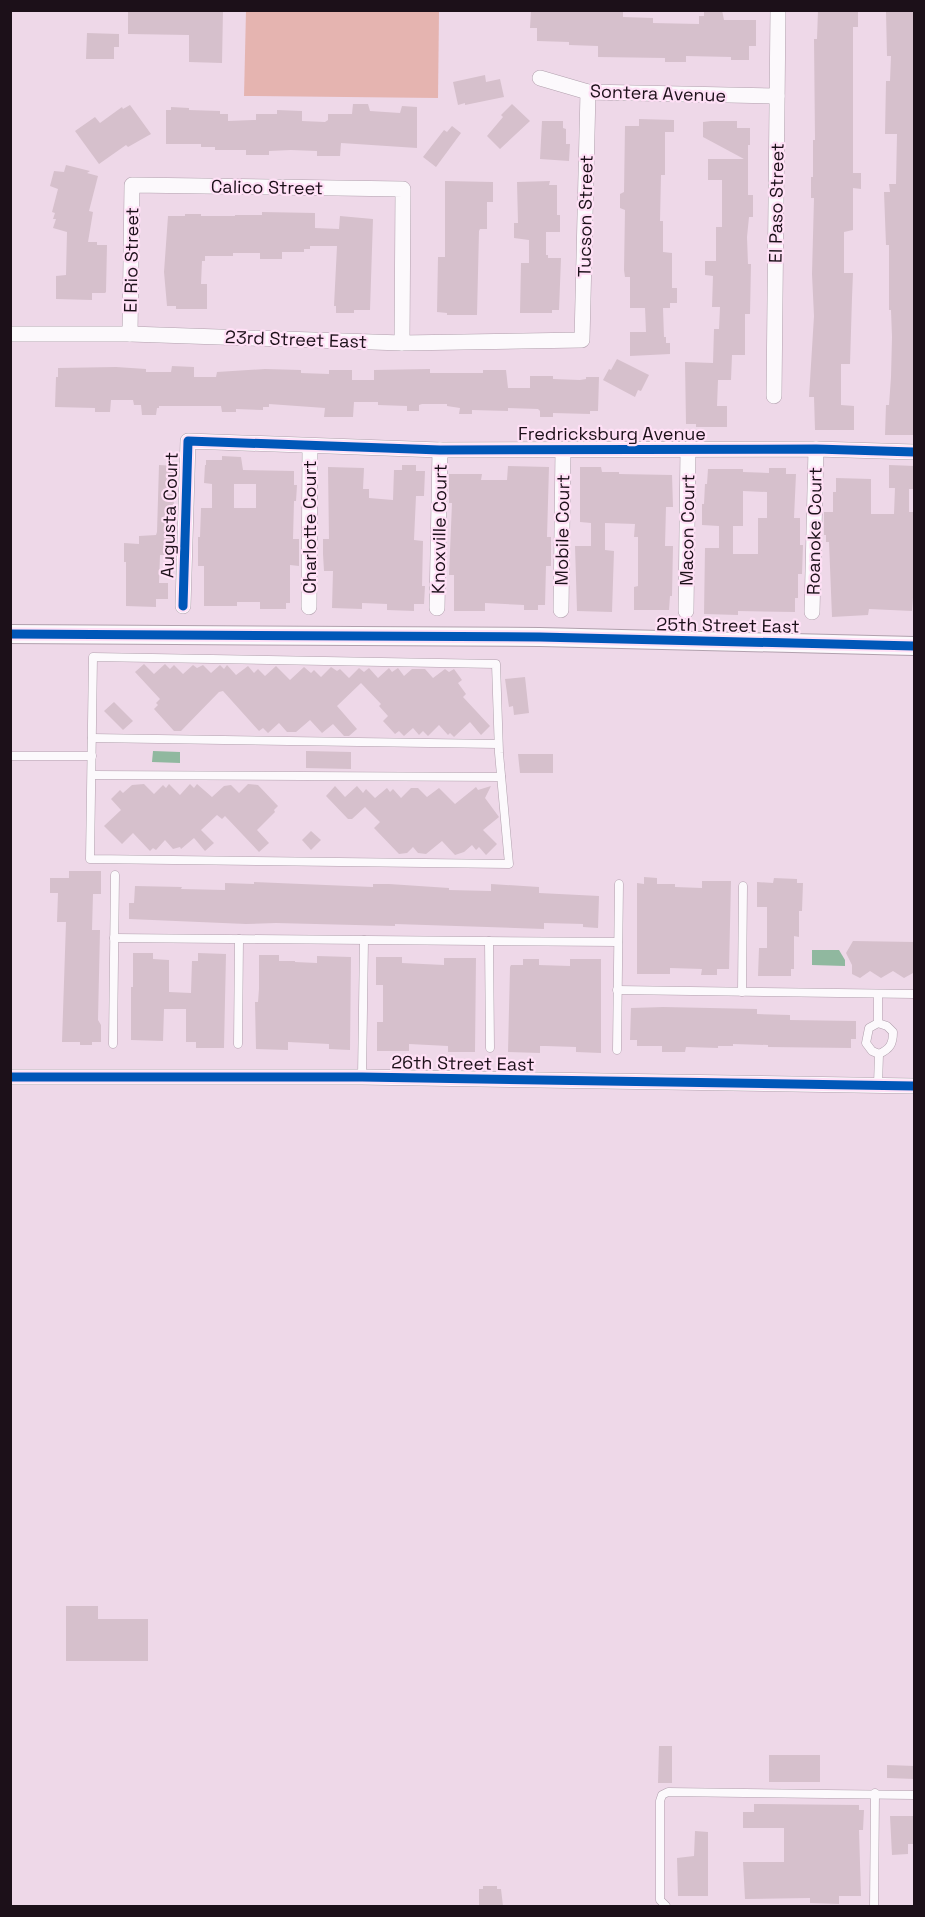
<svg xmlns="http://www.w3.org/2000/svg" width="925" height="1917" font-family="'Space Grotesk',sans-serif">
	<rect width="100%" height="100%" fill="#eed8e8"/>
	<path fill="#e5b4b0" d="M246,11H439L438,98L244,96Z"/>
	<g fill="#90b89f">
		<path d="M153,751L180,752V763L152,762Z"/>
		<path d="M812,950H839L845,960V966L812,965Z"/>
	</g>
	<g fill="#d6c0cc" fill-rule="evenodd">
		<path d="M128,10H223L222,63L189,62V35L128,34Z"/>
		<path d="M531,10H623V17L653,18V23L699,24V16H704V10H722L724,20H756V46H749V60H731V57L686,56V62H665V58L598,57V46L569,45V42L537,41V28H530Z"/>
		<path d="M818,10H858V27H853V173H861V189L853,188V230L844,232V273H853L852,298L850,364H841V405L854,406V430H815L814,397H809L814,316L812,274L814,198H811V177H813V140H815L814,39H817Z"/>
		<path d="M915,10V435H885L886,405H889L891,377L892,337L891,310H889V245H886L884,192H890L889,184H896L897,134H885L886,81H890L891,56H887L886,12Z"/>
		<path d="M87,33L119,34V47H114V59H86Z"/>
		<path d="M485,75L486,82L500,79L504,97L465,105V103L458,105L453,82Z"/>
		<path d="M353,104H368L370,111L400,113L402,106L417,107V148L341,143L340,156H317V151L291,150L269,151V155H246V150H215V147H201V144H166V110H171V107L189,108V110L220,111V114H228V121L253,120H256V114H277V110L302,111V121L325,122L328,120V114H352Z"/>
		<path d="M512,104L530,121L500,149L487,136L503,117L501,115Z"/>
		<path d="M130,105L151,134L128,147L126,145L99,164L75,131L95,117L100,123L122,107L123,109Z"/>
		<path d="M639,119L674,120V132H665V175H661L660,221H663V252L672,253V288H677V303H670V308H663L664,337H666V343H670V354L630,356V332H646L645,308H630V277H625L624,270L625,210L620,208V194L624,192L625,126H639Z"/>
		<path d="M542,121H563V128L566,129V144H570L569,161L540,159Z"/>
		<path d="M711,121H737V128H750V145H748V195H753V217H749L747,237L748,264H751L750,314H745V355H732L731,380H718L717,406H727V427H696V424H686L685,362L713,363L714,329H719L720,307H712L713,276L705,275V261H716V227H722V180H708V159H744L703,137V122Z"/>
		<path d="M452,126L461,133L436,167L423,157L444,130L447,132Z"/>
		<path d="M66,165L90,171L87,173L98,176L89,211L93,212L88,242H97V245H107L106,292L105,293H92V300L56,299V276L66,275L67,232L53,228L56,219H53L55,213L52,212L58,189L50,186L54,171L64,172Z"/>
		<path d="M445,181L493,182V202H487V229H480L479,231L477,315H447V313L437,312L438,257H445Z"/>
		<path d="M550,181L549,185H557V215H560V232H546V255H548V258H561L559,310H552V313H520L521,263H529V240L514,238V223H518L517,182Z"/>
		<path d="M262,212L315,213V228L339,229L340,216L373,219L370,310H354V313H336V306H334L337,246H310V249H304V252H282V259H260V253H233V256H205V261H202L201,284H207V309H176V306H167L164,272L168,216H185V214H201V216H235V215H262Z"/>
		<path d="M617,359L649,375L641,391L638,390L635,397L603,380L609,369L611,370Z"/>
		<path d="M172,366L194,367V377H216L217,372L265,369L301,370V373L329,374V370H352V380H374V370L430,369V373H483V370H506L508,388H530V376H553V379L580,380L586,379V377H599L598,411H590V414L553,413V417H540V411L538,409L508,408V411L472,410V414H459L460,408L447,406V404H422L419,405V411H407V406L378,405V402H354L353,417H324L325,408L269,404V407H263V410L236,409V412H222L221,406H159V408H157L156,415H142L141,405H134L133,400H111L110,412H95V408L55,407L56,377H58V368L116,367L146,369V372H171Z"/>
		<path d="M222,456L241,457L243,470L294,471V485H297L296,501H294L293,539H299V566L290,565V603H286V609H260V602H237V606H204V566H198V537H200L201,508H212V484L204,483L205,465H206V460H222ZM234,484H256V508H234Z"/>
		<path d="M159,465L175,466L172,555H160L159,583H168V599H156V607L126,606V562H124V543L139,544V536L156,535L157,532Z"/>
		<path d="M402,465H416V471H425L424,496H416L414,540L423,541L422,586H425L424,604H414V611L387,610V604L362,603V609L332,608L333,571H324L323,554V539H329L328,467L364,468L363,489H369V498L393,500L394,470H402Z"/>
		<path d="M889,465L915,466V489H909V512H915V570L912,611L869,609L868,615L832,617L829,542H826V535H824V512H833V492H836V478L871,479V514H894L895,488H889Z"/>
		<path d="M508,466L549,467L547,537H551V566H546L545,605H538V610H524V605L485,603V611H454V575H449L452,503H449V474H482L481,480H507Z"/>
		<path d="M580,467H601L602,472H619V474L672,475L673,507H666L665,546H673L672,596H670L669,610H634V587L638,586V537H634L635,524L605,523V550L614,551L612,612L577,611L575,546H591V523L580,522Z"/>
		<path d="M769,468H786V474H796L794,518H800V545H803L802,574H798V598H795V612L738,611V615L704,614L705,548H719V526L702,525V504H704L705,484H707L708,469H743V472L769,473ZM743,491L767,492V518H758V554H733V526H743Z"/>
		<path d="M144,664L154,674L165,664L170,669L174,665L183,674L193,665L197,668L203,665L211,673L220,665L224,669L227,665L236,675L248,666L254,673L258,669L265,676L276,666L290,680L304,667L311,673L314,670L321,677L331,667L337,671L340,669L349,678L359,668L364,672L369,668L378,678L389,668L392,672L398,668L404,676L412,669H425L433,678L445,669L449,672L454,669L462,680L458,683L466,694L463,697L490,726L481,735L470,722L454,737L450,733L448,735L439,725L428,736L423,731L419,735L413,728L404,736L399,731L395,734L383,721L388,716L379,706L381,704L361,683L337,706L357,729L349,736H344L333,724L322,733L310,720L296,732H287L279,723L268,733L263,728L259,731L223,691L219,692L181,731H174L154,709L158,705L156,703L160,699L135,672Z"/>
		<path d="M525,677L529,713L514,715L513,706L509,707L505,679Z"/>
		<path d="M114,702L133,721L123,730L104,711Z"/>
		<path d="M306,751L351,752V769L306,768Z"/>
		<path d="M518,754H553V773H520Z"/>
		<path d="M144,784L154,794L163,785L166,788L169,784L180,795L190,784L194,788L197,784L212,797L224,786L231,785L239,793L248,784L258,785L278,806L274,810L275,812L257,830L269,843L259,852L225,816L222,819L217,815L201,830L214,843L205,851L194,838L181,849L180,847L173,849L165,840L156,850L153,848L150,851L133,833L122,844L104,826L121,810L111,799L120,790L123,793L132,785Z"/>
		<path d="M335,786L345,797L357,786L363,793L366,789L375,798L387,788L390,792L393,789L401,798L411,788H418L427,797L439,788L455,804L476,787L478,790L491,786L485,798L499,817L483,830L497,844L486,855L479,847L476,850L472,845L464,852L455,855L442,841L426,854L418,853L413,847L407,853L399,854L374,828L380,822L365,807L352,819H348L326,796Z"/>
		<path d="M311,831L321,840L311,850L302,840Z"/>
		<path d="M69,871H101V894H93L92,930H100L98,1020L101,1025V1042H92V1045H80V1042H62L66,922H57L58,893H50V878H69Z"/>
		<path d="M644,877L657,878V884H675V887L702,888V881H731L729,969H717V975H701L702,969L670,968V974H637V883L644,884Z"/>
		<path d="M774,878L797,879V883H803L802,911H799V937L794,936V969H791V976H758L759,948H767V907H757V882L773,883Z"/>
		<path d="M254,882L373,887V884H389L449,888V890L491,891V884L539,887V893L599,896L598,928L583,927V924L544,923V929L395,924V926L276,923L246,924L129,919V903H134L135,886L182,887L181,889L225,890V883L254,884Z"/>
		<path d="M853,941L915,942L913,973L904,978L893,971L881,978L870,971L860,978L852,974V965L846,953Z"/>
		<path d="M133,953H153V959L169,960V992L191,993L192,961H198V953L226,954L224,1048H196V1042H186V1009H164L163,1041L131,1040V987H133Z"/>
		<path d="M259,955H279V961H295V962L317,963V956L351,957L350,1050L329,1049V1044L288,1042V1050L256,1049L255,1002H258L259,989Z"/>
		<path d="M376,957H402V963L444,965V958H476L475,1052H448V1046L409,1044V1051H377V1022H383V985H376Z"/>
		<path d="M523,959H539V965L570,966V959H601V1053L576,1052V1047L546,1046H540V1053L508,1052L510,967L511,965H523Z"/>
		<path d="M663,1007L757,1009V1014L790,1015V1020L856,1021V1039H851V1048L768,1047V1045L733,1044V1046H718V1048L686,1047L685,1052H662V1046H637V1040H630L631,1008Z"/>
		<path d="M66,1606H98V1619H148V1661H66Z"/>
		<path d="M659,1746H672V1783H658Z"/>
		<rect x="769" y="1755" width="51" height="27"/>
		<path d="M887,1765L915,1766V1779L887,1778Z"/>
		<path d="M754,1804L859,1805V1810H864L863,1830H859L861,1896H839V1904L810,1903V1898L745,1899L743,1862H784V1828H743V1812H754Z"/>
		<path d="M890,1816H915V1844H908V1854L892,1855Z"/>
		<path d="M695,1831L708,1832V1896H678L677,1858L694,1856Z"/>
		<path d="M483,1886H497V1889H501L503,1906H479V1889H483Z"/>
	</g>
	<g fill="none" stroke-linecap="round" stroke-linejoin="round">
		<defs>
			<g id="service">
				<path d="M93,657L496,664L499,753L509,864L90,859Z"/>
				<path d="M92,738L498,744"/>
				<path d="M10,756H92"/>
				<path d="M92,775L501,777"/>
				<path d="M114,938L618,942"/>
				<path d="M489,941L490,1048"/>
				<path d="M617,990L914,994"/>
				<path d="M742,992L743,886"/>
				<path d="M878,1023L869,1028L866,1043L872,1051L879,1054C890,1049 893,1044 893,1032L887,1026L878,1023V994"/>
				<path d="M113,1044L115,875"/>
				<path d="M238,1044L239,939"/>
				<path d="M617,1050L619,884"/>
				<path d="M362,1077L364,940"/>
				<path d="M878,1085L879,1054"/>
				<path d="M666,1906L660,1900V1801L662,1795L668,1792L914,1795"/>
				<path d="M874,1906L875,1793"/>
			</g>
			<g id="minor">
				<path d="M540,78L588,92L777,96"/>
				<path d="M10,334H130L402,343L582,340L588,92"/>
				<path d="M130,334L132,185L403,189L402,343"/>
				<path d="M774,396L778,10"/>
				<path d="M183,606L188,441L440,450L816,449L914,452"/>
				<path d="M309,607L310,446"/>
				<path d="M437,608L440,450"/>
				<path d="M561,610L563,450"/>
				<path d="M686,611L688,449"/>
				<path d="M812,612L816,449"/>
				<path d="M10,1077H362L914,1086"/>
			</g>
			<path id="tertiary" d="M10,634L540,637L914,646"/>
		</defs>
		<use href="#service" stroke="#b1a0ad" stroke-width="9"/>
		<use href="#minor" stroke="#b1a0ad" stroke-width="16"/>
		<use href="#tertiary" stroke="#b1a0ad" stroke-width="20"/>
		<use href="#service" stroke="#fcf9fc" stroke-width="8"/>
		<use href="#minor" stroke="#fcf9fc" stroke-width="15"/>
		<use href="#tertiary" stroke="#fcf9fc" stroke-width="18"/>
		<defs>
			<g id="cycleway">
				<path d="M183,606L188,441L440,450L816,449L914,452"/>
				<path d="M10,634L540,637L914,646"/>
				<path d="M10,1077H362L914,1086"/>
			</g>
		</defs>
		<use href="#cycleway" stroke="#ffe0f6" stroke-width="13"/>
		<use href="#cycleway" stroke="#0057b8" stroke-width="9"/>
	</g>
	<g text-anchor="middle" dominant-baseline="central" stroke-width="4.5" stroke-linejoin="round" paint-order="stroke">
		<g font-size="18" fill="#1c1019" stroke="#ffe0f6">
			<text transform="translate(658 93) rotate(2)">Sontera Avenue</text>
			<text transform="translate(267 187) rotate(1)">Calico Street</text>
			<text transform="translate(776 203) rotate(-89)">El Paso Street</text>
			<text transform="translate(585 216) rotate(-89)">Tucson Street</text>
			<text transform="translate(131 260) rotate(-89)">El Rio Street</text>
			<text transform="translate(296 339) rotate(2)">23rd Street East</text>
			<text x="612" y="433">Fredricksburg Avenue</text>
			<text transform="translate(169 515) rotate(-88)">Augusta Court</text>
			<text transform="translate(309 527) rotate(-90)">Charlotte Court</text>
			<text transform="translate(439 529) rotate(-89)">Knoxville Court</text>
			<text transform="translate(562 530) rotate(-89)">Mobile Court</text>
			<text transform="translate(687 530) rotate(-89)">Macon Court</text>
			<text transform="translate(814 531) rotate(-89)">Roanoke Court</text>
			<text transform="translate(728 625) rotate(1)">25th Street East</text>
			<text transform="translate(463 1063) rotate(1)">26th Street East</text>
		</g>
	</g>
	<rect width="925" height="1917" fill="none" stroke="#1c1019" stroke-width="24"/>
</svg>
